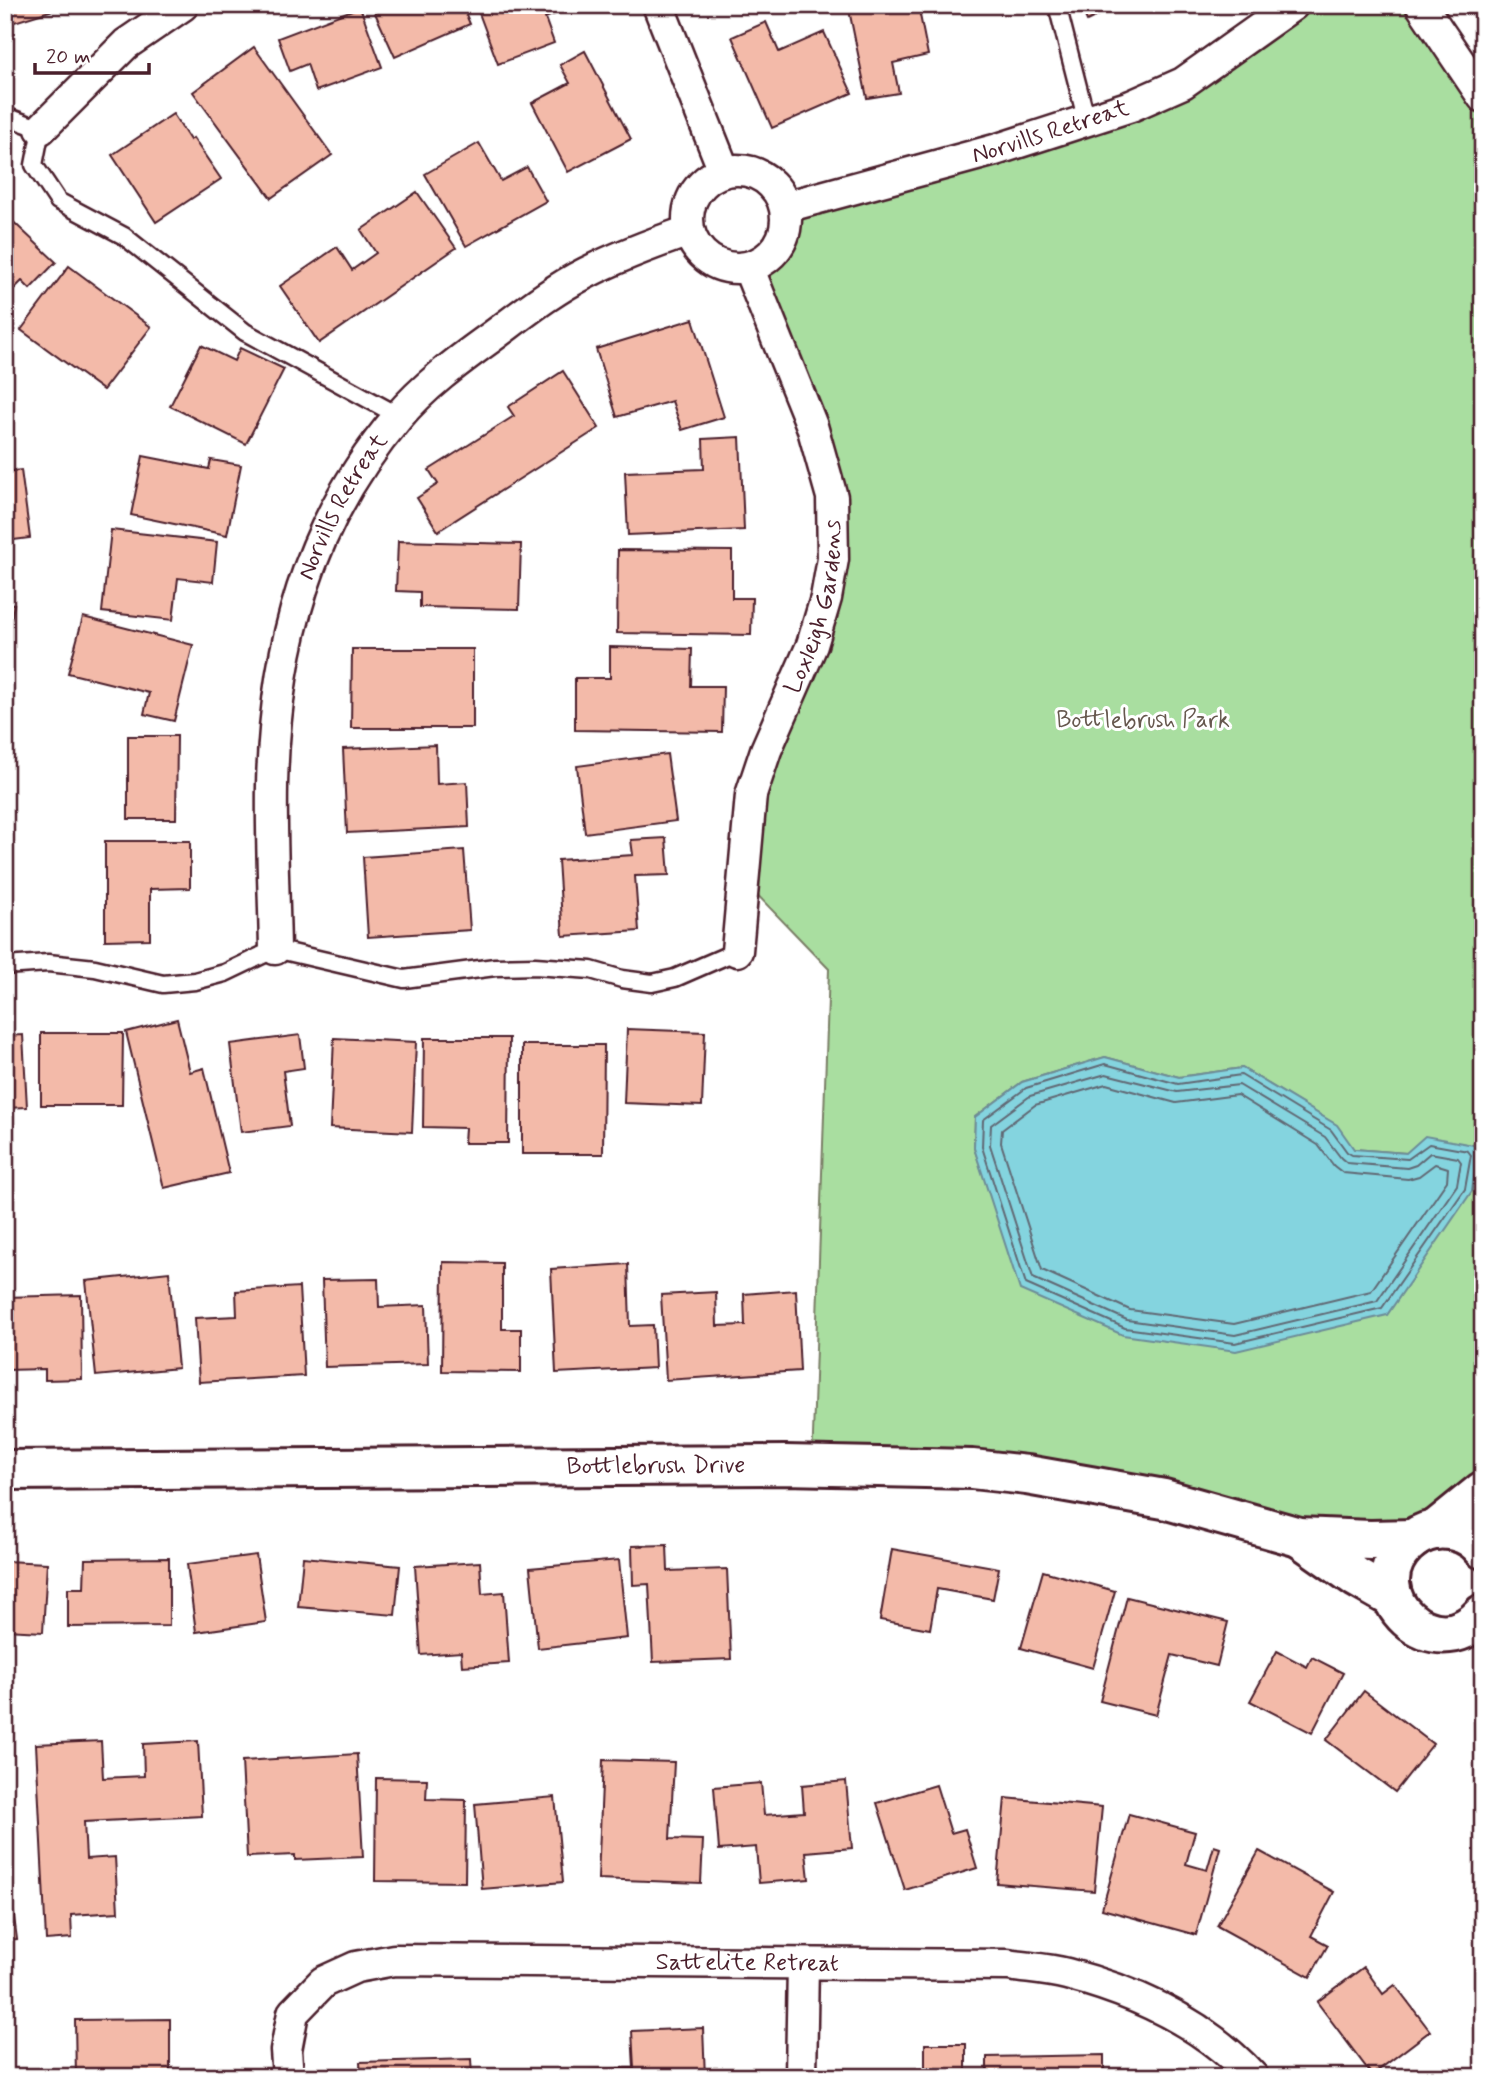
<svg xmlns="http://www.w3.org/2000/svg" width="1488" height="2082" font-family="Mynerve,sans-serif">
	<rect width="100%" height="100%" fill="#fff"/>
	<filter id="ink" filterUnits="userSpaceOnUse"><feTurbulence type="fractalNoise" baseFrequency=".0143" numOctaves="2"/><feDisplacementMap in="SourceGraphic" scale="14" xChannelSelector="R" yChannelSelector="G"/><feConvolveMatrix kernelMatrix="1 2 1 2 8 2 1 2 1" color-interpolation-filters="sRGB"/></filter>
	<g filter="url(#ink)">
		<path fill="#a9dea0" stroke="#7a7e66" stroke-width="2" fill-rule="evenodd" d="M1293,5H1421L1483,97V1490L1416,1543L1164,1499L812,1465L829,969L744,881L751,795L812,645L832,497L748,267C778,254 786,239 785,207L1087,122ZM1105,1057L1179,1077L1242,1068L1336,1125L1353,1149L1407,1153L1479,1146L1472,1191L993,1202L974,1148L975,1117L1022,1082Z"/>
		<path fill="#84d4df" stroke="#6d8c97" stroke-width="2" d="M1105,1057L1179,1077L1242,1068L1337,1125L1354,1149L1406,1153L1425,1136L1479,1146L1472,1191L1387,1315L1236,1351L1123,1335L1020,1290L974,1148L975,1117L1022,1082Z"/>
		<g fill="none" stroke-linecap="round" stroke-linejoin="round">
			<g stroke="#616773" stroke-width="2">
				<path d="M1105,1064L1178,1084L1241,1075L1331,1130L1347,1152L1352,1155L1408,1159L1429,1144L1468,1151L1471,1155L1465,1189L1382,1308L1235,1343L1125,1328L1026,1284L982,1147L983,1120L1026,1088Z"/>
				<path d="M1106,1074L1177,1092L1239,1085L1325,1137L1341,1158L1347,1163L1407,1168L1416,1165L1430,1153L1458,1158L1461,1162L1457,1185L1377,1301L1235,1335L1127,1320L1033,1278L990,1145L991,1125L1030,1096Z"/>
				<path d="M1106,1084L1176,1103L1237,1095L1318,1145L1334,1166L1343,1173L1408,1179L1419,1176L1435,1164L1448,1168L1447,1181L1371,1291L1234,1324L1130,1310L1042,1270L1001,1143L1002,1130L1035,1105Z"/>
			</g>
		</g>
		<g fill="#f3baa9" stroke="#4a1f2b" stroke-width="2">
			<path d="M5,5H69L5,25Z"/>
			<path d="M393,5H462L470,24L395,57L375,13Z"/>
			<path d="M476,5H561L563,11L545,18L554,43L498,64Z"/>
			<path d="M848,5H918L928,55L893,63L899,93L867,98Z"/>
			<path d="M1080,5H1120L1087,21Z"/>
			<path d="M360,7L382,67L316,91L307,64L290,71L278,38Z"/>
			<path d="M766,22L779,52L824,32L852,93L772,128L732,37Z"/>
			<path d="M254,47L332,155L271,198L193,92Z"/>
			<path d="M585,51L631,139L568,172L532,103L570,83L560,65Z"/>
			<path d="M173,114L190,140L193,138L221,179L156,222L112,155Z"/>
			<path d="M479,143L501,181L527,167L546,201L466,246L425,174Z"/>
			<path d="M417,192L456,248L319,343L280,286L337,247L352,270L376,253L361,230Z"/>
			<path d="M5,214L56,262L30,289L22,281L5,298Z"/>
			<path d="M69,266L151,327L103,390L21,330Z"/>
			<path d="M693,319L724,417L682,430L672,401L617,417L596,349Z"/>
			<path d="M201,345L234,361L240,348L284,369L246,444L170,406Z"/>
			<path d="M563,371L599,428L438,531L417,498L438,484L429,470L514,416L508,407Z"/>
			<path d="M740,437L744,530L628,535L625,472L704,469L703,439Z"/>
			<path d="M143,456L209,469L211,460L241,465L227,535L131,515Z"/>
			<path d="M21,470L30,538L5,541V472Z"/>
			<path d="M111,530L217,542L213,582L178,578L173,620L102,612Z"/>
			<path d="M398,541L521,544L519,609L420,607V592L396,591Z"/>
			<path d="M618,550L732,551V598H752L751,635L617,633Z"/>
			<path d="M5,603L14,604L5,657Z"/>
			<path d="M83,617L193,645L174,721L144,714L149,693L68,673Z"/>
			<path d="M610,647L692,649L691,686H723L722,732L575,730V678H610Z"/>
			<path d="M352,649H473V728H351Z"/>
			<path d="M128,736H177L176,819H128Z"/>
			<path d="M436,745L437,784L467,782L469,827L347,833L343,749Z"/>
			<path d="M667,754L676,821L585,833L577,766Z"/>
			<path d="M666,838L669,875L635,876L639,931L563,936L558,860L633,855L631,840Z"/>
			<path d="M105,841H190V888L150,889V939L105,940Z"/>
			<path d="M464,850L470,930L368,937L363,857Z"/>
			<path d="M177,1019L190,1072L204,1068L229,1173L164,1188L126,1032Z"/>
			<path d="M627,1029L705,1032L702,1106L624,1103Z"/>
			<path d="M41,1033H123L122,1105H41Z"/>
			<path d="M23,1035L27,1107L5,1108V1036Z"/>
			<path d="M300,1035L304,1068L283,1071L290,1126L241,1132L230,1044Z"/>
			<path d="M334,1038L416,1042L412,1132L330,1128Z"/>
			<path d="M424,1038H509L508,1143H464L465,1128L423,1127Z"/>
			<path d="M522,1045H604L603,1154H522Z"/>
			<path d="M443,1262L502,1263V1329H521V1372L442,1371Z"/>
			<path d="M628,1264L630,1326L653,1325L655,1368L556,1373L551,1269Z"/>
			<path d="M169,1272L178,1368L96,1376L86,1281Z"/>
			<path d="M378,1279L379,1307L426,1305L428,1364L325,1367L322,1280Z"/>
			<path d="M299,1287L304,1376L199,1382L195,1318L237,1316L236,1291Z"/>
			<path d="M796,1290L800,1371L666,1380L661,1295L716,1292L717,1326L745,1325L744,1294Z"/>
			<path d="M81,1295L82,1379L45,1380V1369L5,1370V1297Z"/>
			<path d="M667,1545L668,1571L727,1569L731,1659L653,1662L649,1584L633,1585L632,1546Z"/>
			<path d="M892,1549L999,1568L993,1599L937,1589L930,1629L880,1620Z"/>
			<path d="M256,1555L266,1622L196,1632L187,1564Z"/>
			<path d="M303,1557L400,1566L395,1615L298,1607Z"/>
			<path d="M169,1558V1626L68,1627V1588H84L85,1559Z"/>
			<path d="M619,1560L627,1638L538,1648L530,1568Z"/>
			<path d="M5,1561L47,1563L43,1632L5,1630Z"/>
			<path d="M480,1562L482,1594L504,1592L509,1663L462,1666L461,1652L421,1655L415,1566Z"/>
			<path d="M1043,1571L1115,1591L1093,1668L1021,1648Z"/>
			<path d="M1127,1597L1228,1622L1217,1666L1172,1655L1156,1715L1100,1701Z"/>
			<path d="M1277,1651L1307,1667L1312,1657L1343,1673L1312,1733L1250,1701Z"/>
			<path d="M1364,1691L1433,1744L1395,1792L1326,1740Z"/>
			<path d="M101,1741L103,1778L144,1776L143,1744L198,1741L202,1816L84,1822L86,1859L115,1857L118,1912L71,1915L72,1938L46,1940L36,1744Z"/>
			<path d="M357,1754L363,1857L295,1860V1855L247,1857L242,1761Z"/>
			<path d="M603,1760L674,1762L670,1839L703,1840L701,1883L598,1879Z"/>
			<path d="M376,1778L427,1779L426,1799L466,1800L465,1882L375,1881Z"/>
			<path d="M846,1781L852,1848L806,1852L809,1879L759,1883L756,1847L719,1850L714,1787L761,1783L764,1815L804,1812L802,1785Z"/>
			<path d="M936,1785L951,1833L965,1829L977,1868L905,1890L877,1803Z"/>
			<path d="M555,1797L563,1882L482,1889L475,1804Z"/>
			<path d="M1005,1798L1102,1807L1094,1891L997,1883Z"/>
			<path d="M1129,1814L1195,1832L1186,1864L1207,1870L1214,1846L1220,1848L1196,1935L1102,1909Z"/>
			<path d="M1259,1851L1334,1892L1311,1936L1328,1945L1310,1977L1217,1926Z"/>
			<path d="M5,1873H8L17,1939L5,1940Z"/>
			<path d="M1364,1967L1383,1994L1395,1985L1430,2031L1372,2075L1317,2002Z"/>
			<path d="M170,2019V2077H76L75,2020Z"/>
			<path d="M703,2028L705,2077H565V2071L634,2068L632,2031Z"/>
			<path d="M925,2044H966V2077H866V2070H925Z"/>
			<path d="M1104,2055V2077H987V2057Z"/>
			<path d="M471,2059L472,2077H361L360,2062Z"/>
		</g>
		<g fill="none" stroke-linecap="round" stroke-linejoin="round">
			<defs>
				<g id="lane">
					<path d="M1057,5L1087,122"/>
					<path d="M5,116L41,129L34,165L58,201L124,236L245,332L399,416"/>
					<path d="M5,966L48,963L95,968L163,984L195,981L225,973L275,949L404,979L495,967L535,966L591,970L622,979L652,983L675,978L737,951"/>
				</g>
				<g id="street">
					<path d="M658,5L724,171"/>
					<path d="M1421,5L1483,97"/>
					<path d="M41,129L126,44L183,5"/>
					<circle cx="737" cy="219" r="49"/>
					<path id="s1" d="M785,207L995,150L1131,106L1183,83L1293,5"/>
					<path id="s2" d="M275,949C274,894 271,839 272,785C275,647 307,524 398,417C423,387 458,361 490,338C520,316 552,290 586,273C619,256 654,243 689,231"/>
					<path id="s3" d="M737,951L751,795L766,750L812,645L826,598L833,559L832,497L812,426L748,267"/>
					<path id="s4" d="M288,2077L286,2050L293,2013L323,1982L356,1967L394,1960L1008,1965C1027,1968 1048,1969 1067,1974C1136,1992 1204,2023 1253,2077"/>
					<path d="M801,2077L803,1964"/>
				</g>
				<g id="secondary">
					<path id="s5" d="M5,1470L785,1465L972,1469L1027,1475L1164,1499L1299,1537L1370,1540L1413,1539"/>
					<path d="M1435,1530L1483,1491"/>
					<path d="M1299,1537L1356,1577L1393,1598"/>
					<path d="M1483,1549C1471,1534 1453,1528 1434,1530C1423,1532 1414,1537 1406,1545C1356,1595 1435,1669 1483,1614"/>
				</g>
			</defs>
			<use href="#lane" stroke="#4a1f2b" stroke-width="21"/>
			<use href="#street" stroke="#4a1f2b" stroke-width="35"/>
			<use href="#secondary" stroke="#4a1f2b" stroke-width="44"/>
			<use href="#lane" stroke="#fff" stroke-width="16"/>
			<use href="#street" stroke="#fff" stroke-width="30"/>
			<use href="#secondary" stroke="#fff" stroke-width="38"/>
		</g>
	</g>
	<g text-anchor="middle" dominant-baseline="central" stroke-width="6" stroke-linejoin="round" paint-order="stroke">
		<g font-size="24" fill="#4a1f2b" stroke="#fff">
			<text stroke="none"><textPath href="#s1" startOffset="276">Norvills Retreat</textPath></text>
			<text stroke="none"><textPath href="#s2" startOffset="455">Norvills Retreat</textPath></text>
			<text stroke="none"><textPath href="#s3" startOffset="357">Loxleigh Gardens</textPath></text>
			<text stroke="none"><textPath href="#s5" startOffset="651">Bottlebrush Drive</textPath></text>
			<text stroke="none"><textPath href="#s4" startOffset="536">Sattelite Retreat</textPath></text>
		</g>
		<g font-size="24" fill="#66584e" stroke="#fff">
			<text x="1143" y="720">Bottlebrush Park</text>
		</g>
	</g>
	<rect width="1488" height="2082" fill="none" stroke="#fff" stroke-width="28"/>
	<rect x="14" y="14" width="1460" height="2054" fill="none" stroke="#4a1f2b" stroke-width="2.5" filter="url(#ink)"/>
	<path d="M35 63v10h114v-10" fill="none" stroke="#4a1f2b" stroke-width="3.5"/>
	<text x="46" y="63" font-size="21" fill="#4a1f2b" stroke="#ffffff" stroke-width="5" paint-order="stroke">20 m</text>
</svg>
